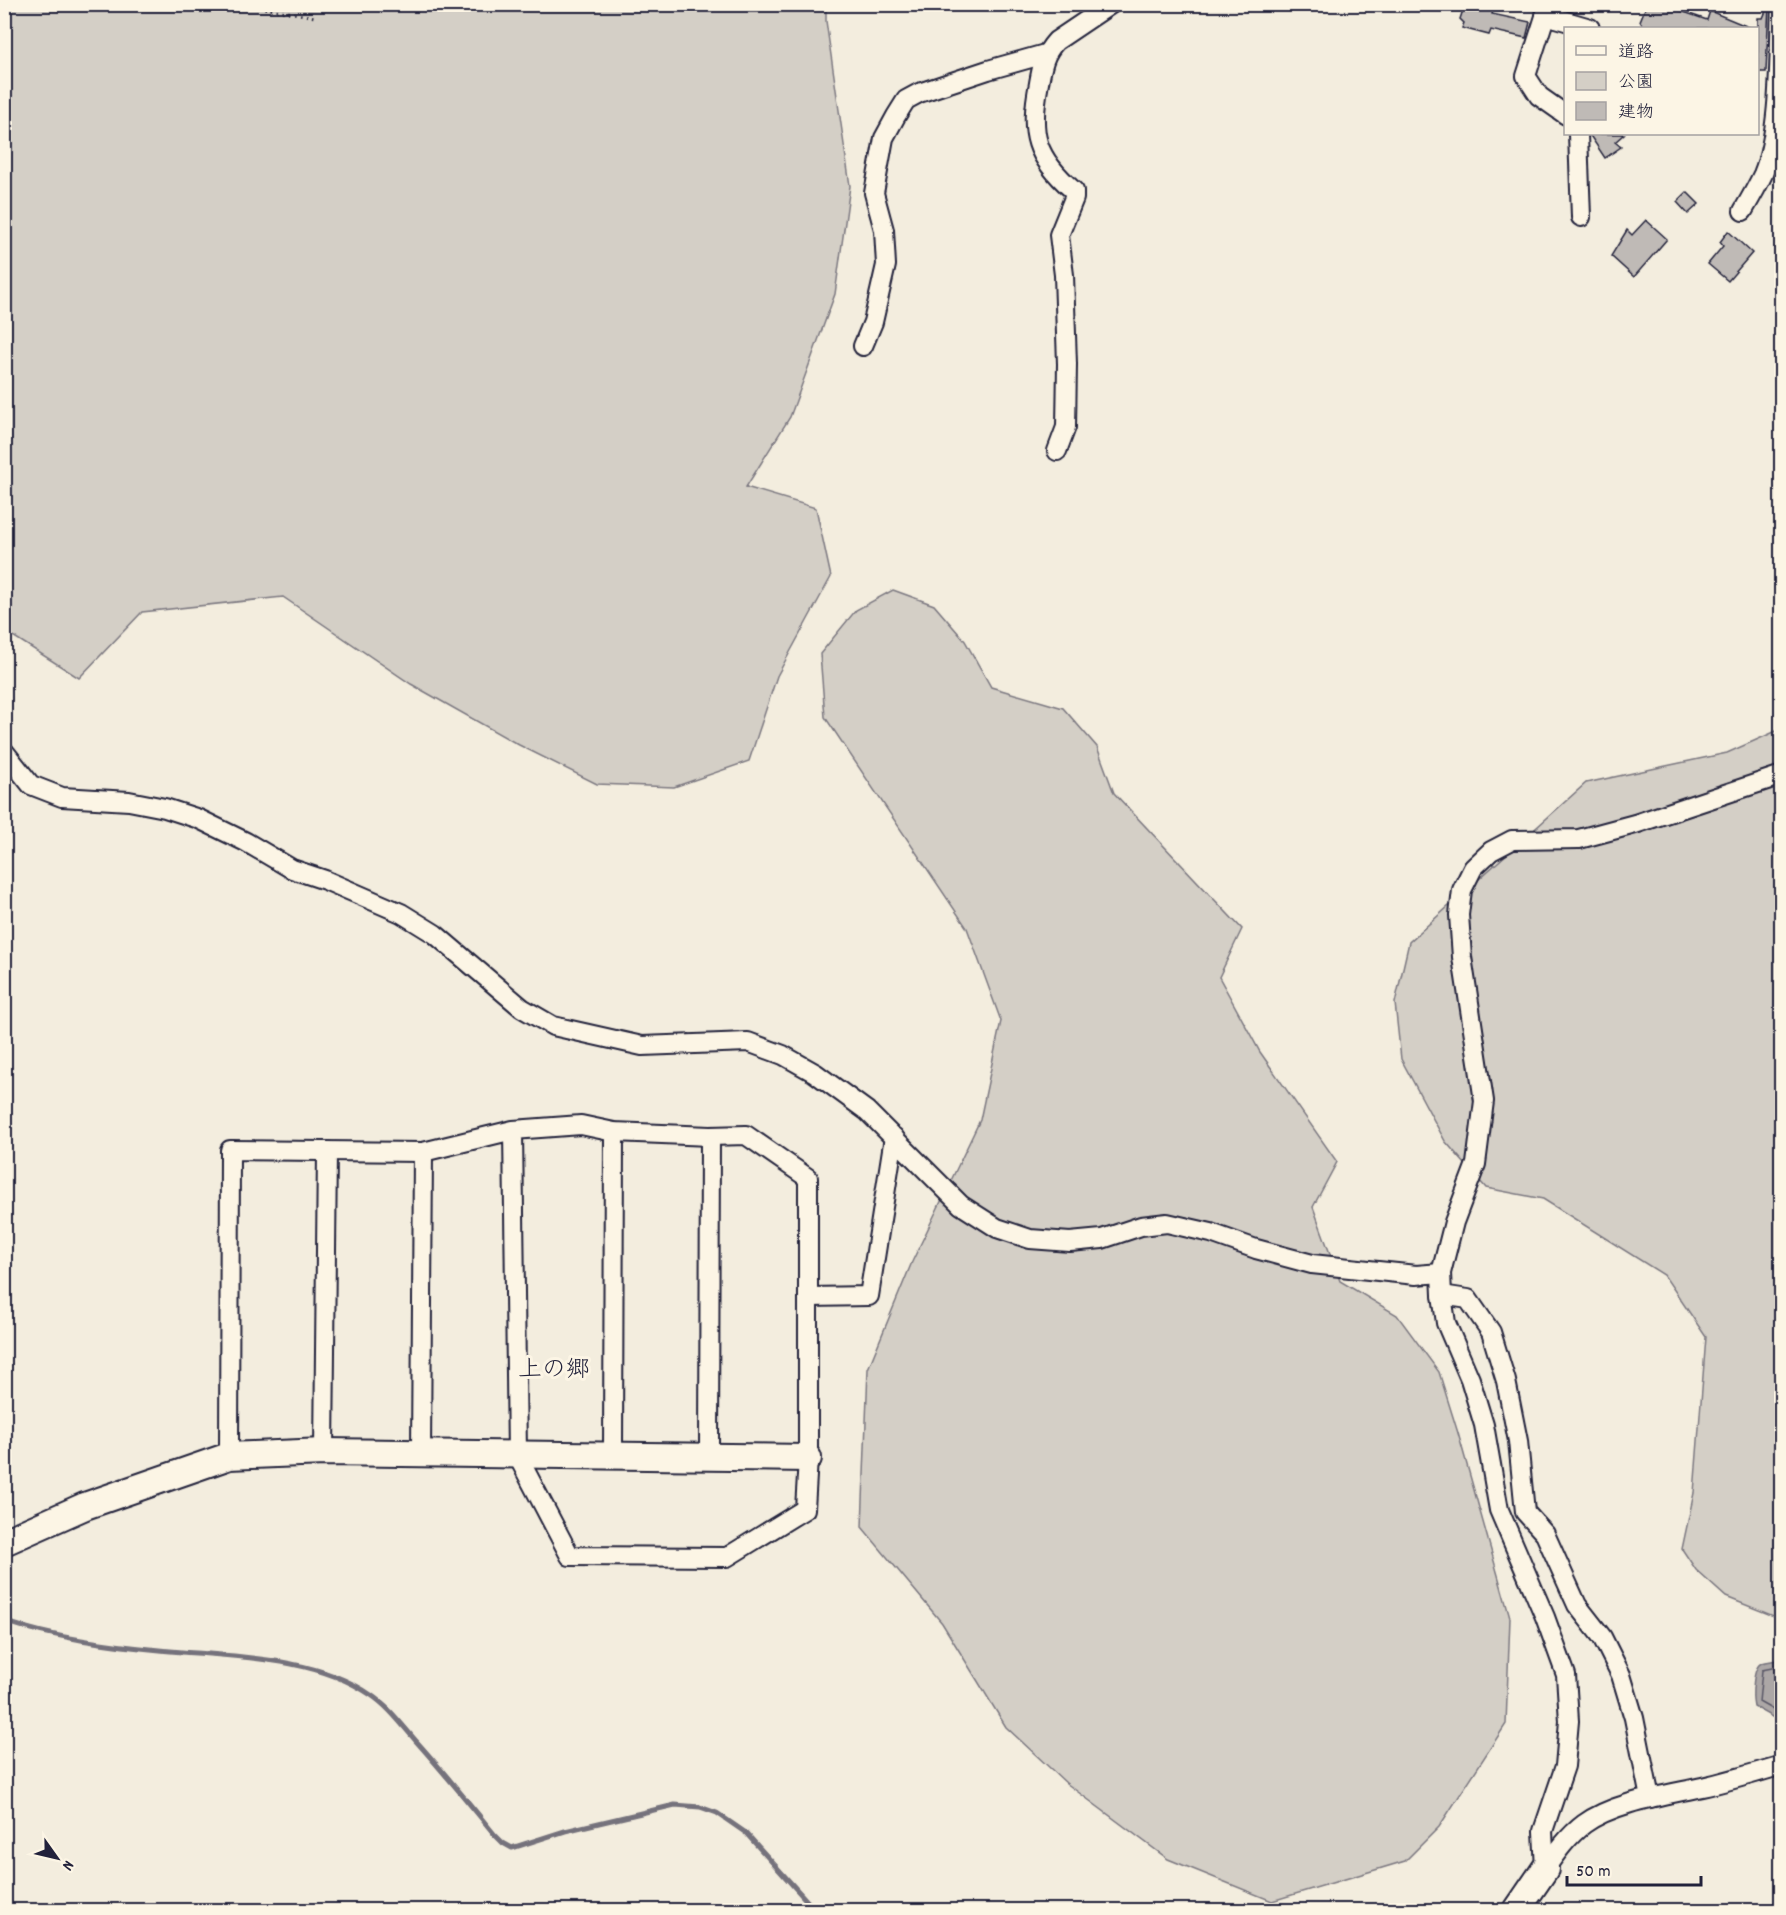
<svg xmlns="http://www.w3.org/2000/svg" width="1786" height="1915" font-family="Dekko,'Klee One',sans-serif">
	<rect width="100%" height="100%" fill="#f3edde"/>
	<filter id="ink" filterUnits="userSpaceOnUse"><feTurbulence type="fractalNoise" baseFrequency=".0167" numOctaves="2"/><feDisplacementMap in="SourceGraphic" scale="12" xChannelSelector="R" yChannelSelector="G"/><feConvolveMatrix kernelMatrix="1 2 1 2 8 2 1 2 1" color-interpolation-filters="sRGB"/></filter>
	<g filter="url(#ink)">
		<g fill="#d4cfc6" stroke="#7b7880" stroke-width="1.5">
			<path d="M4,5H826V21L850,186L835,294L790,417L746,487L816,508L831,577L777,676L749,761L674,787L597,784L519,745L411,684L283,597L142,612L79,678L5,631Z"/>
			<path d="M893,590L934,605L965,641L991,687L1063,708L1097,747L1114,793L1242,929L1219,977L1260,1052L1337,1162L1313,1207L1340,1281L1397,1315L1439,1372L1458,1433L1510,1618L1506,1724L1439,1827L1405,1861L1272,1901L1168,1859L1066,1783L1006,1727L942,1623L862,1527L868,1369L912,1262L980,1120L1001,1021L967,928L825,717L820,654L856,610Z"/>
			<path d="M1781,729V1619L1726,1597L1696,1570L1682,1549L1694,1493L1706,1337L1664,1275L1543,1199L1486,1188L1445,1141L1401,1059L1395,1003L1409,942L1586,783L1727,753Z"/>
		</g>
		<path fill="#aca7a6" stroke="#75727b" stroke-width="1.5" d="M1781,1659V1722L1754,1707C1752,1697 1752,1666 1762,1663C1768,1661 1775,1661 1781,1659Z"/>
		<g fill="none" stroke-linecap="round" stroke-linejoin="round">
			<path stroke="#595766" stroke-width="1.5" d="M1782,1666L1762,1670L1759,1702L1782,1715"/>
			<path stroke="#75727b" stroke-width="5" d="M4,1621C55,1638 107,1645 160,1650C228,1657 314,1655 371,1695C389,1707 402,1725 416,1741C443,1771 469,1803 495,1835L503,1843L512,1848L565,1831L675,1805L700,1807L717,1813L746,1833L815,1910"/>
		</g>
		<g fill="#bfbab6" stroke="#22223b" stroke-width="1.5">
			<path d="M1469,4H1495L1492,14L1530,22L1526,38L1491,30L1489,35L1462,28L1464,23L1460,19L1463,10L1468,8Z"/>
			<path d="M1647,4H1661L1707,20L1710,11L1751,28H1644L1640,21Z"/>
			<path d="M1769,4L1766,72H1758V18H1763Z"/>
			<path d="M1589,134H1624L1615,142L1621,147L1605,158Z"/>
			<path d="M1687,192L1699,204L1688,214L1677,202Z"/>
			<path d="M1646,220L1667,239L1634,277L1611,256L1627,230L1632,235Z"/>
			<path d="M1728,231L1752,253L1728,281L1708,264L1723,246L1720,242Z"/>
		</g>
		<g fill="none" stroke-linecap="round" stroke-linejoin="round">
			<defs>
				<g id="street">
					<path d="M1549,4L1526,76L1539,96L1566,115"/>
					<path d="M1545,15L1590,28"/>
					<path d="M1578,134L1581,217"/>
					<path d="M1743,211C1750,199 1757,187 1763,174C1781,131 1779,53 1781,4"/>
					<path d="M863,346L873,322L886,265L884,230L874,193L884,138L896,116L906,100L919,93L988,70L1045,54"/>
					<path d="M1057,451L1066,427L1067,364L1064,275L1059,235L1074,198V191C1035,157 1029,134 1039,83C1042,66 1044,54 1056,41L1111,4"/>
					<path d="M4,751L31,785L62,797L129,801L165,808L199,819L246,842L292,869L325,880L401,913L435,934L522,1008L553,1026L642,1046L748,1042L783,1055L815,1073L867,1111L961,1205L997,1228L1030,1239L1070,1242L1102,1239L1141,1226L1167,1223L1211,1233L1256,1249L1312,1264L1416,1275L1441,1273"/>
					<path d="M1442,1295L1468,1299L1491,1332L1506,1381L1518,1441L1525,1512L1545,1534L1577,1605L1602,1637L1621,1675L1634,1718L1650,1798"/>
					<path d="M809,1297L869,1296L894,1137"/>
					<path d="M324,1452L327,1151"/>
					<path d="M421,1453L423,1152"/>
					<path d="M229,1456L230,1150L423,1152L513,1130L581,1125L614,1132L710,1136L746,1135L808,1178V1458L805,1509L727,1557L570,1556L517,1455L513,1130"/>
					<path d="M613,1456L614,1132"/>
					<path d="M709,1456L710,1136"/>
					<path d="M1545,1869L1543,1831L1565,1766L1569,1721L1566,1675L1545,1617L1499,1510L1484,1425L1470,1379L1446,1323L1442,1295L1441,1273L1454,1222L1476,1164L1484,1101L1462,957L1459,915L1462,890L1473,868L1491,851L1512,840L1579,839L1635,824L1782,775"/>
					<path d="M1545,1869C1556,1853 1568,1836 1584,1824C1614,1802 1666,1795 1702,1787C1729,1781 1755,1773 1782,1765"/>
				</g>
				<g id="secondary">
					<path d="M4,1542L85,1506L229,1456L324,1452L808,1458"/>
					<path d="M1517,1910L1545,1869"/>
				</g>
			</defs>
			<use href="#street" stroke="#22223b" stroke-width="22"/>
			<use href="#secondary" stroke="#22223b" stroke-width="30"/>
			<path stroke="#22223b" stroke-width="3" stroke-dasharray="1.5 4.5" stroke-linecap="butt" d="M241,4L315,17"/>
			<use href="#street" stroke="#fcf5e5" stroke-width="18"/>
			<use href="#secondary" stroke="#fcf5e5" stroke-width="26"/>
		</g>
	</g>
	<g text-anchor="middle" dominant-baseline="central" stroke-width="6" stroke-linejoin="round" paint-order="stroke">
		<g font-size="24" fill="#22223b" stroke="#fcf5e5">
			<text x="554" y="1371">上の郷</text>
		</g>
	</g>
	<rect width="1786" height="1915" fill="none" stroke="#fcf5e5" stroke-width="24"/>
	<rect x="12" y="12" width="1762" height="1891" fill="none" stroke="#22223b" stroke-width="2" filter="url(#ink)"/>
	<rect x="1564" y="27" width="195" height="108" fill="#fcf5e5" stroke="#a5a1a1" stroke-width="1.5"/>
	<rect x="1576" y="46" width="30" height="9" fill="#fcf5e5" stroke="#a5a1a1" stroke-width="1.5"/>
	<text x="1618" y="57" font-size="18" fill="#22223b">道路</text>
	<rect x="1576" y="72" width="30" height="18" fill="#d4cfc6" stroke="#a5a1a1" stroke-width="1.5"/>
	<text x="1618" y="87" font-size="18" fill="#22223b">公園</text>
	<rect x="1576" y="102" width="30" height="18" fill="#bfbab6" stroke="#a5a1a1" stroke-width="1.5"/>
	<text x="1618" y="117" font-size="18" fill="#22223b">建物</text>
	<g transform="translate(57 1858) rotate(124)" stroke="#fcf5e5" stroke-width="4.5" paint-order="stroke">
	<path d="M0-4.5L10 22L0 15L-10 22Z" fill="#22223b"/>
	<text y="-9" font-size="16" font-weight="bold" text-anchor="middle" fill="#22223b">N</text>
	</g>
	<path d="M1567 1876v9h134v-9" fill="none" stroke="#22223b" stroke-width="3"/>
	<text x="1576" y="1876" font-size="18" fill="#22223b" stroke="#fcf5e5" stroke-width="4.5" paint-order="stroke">50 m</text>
</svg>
